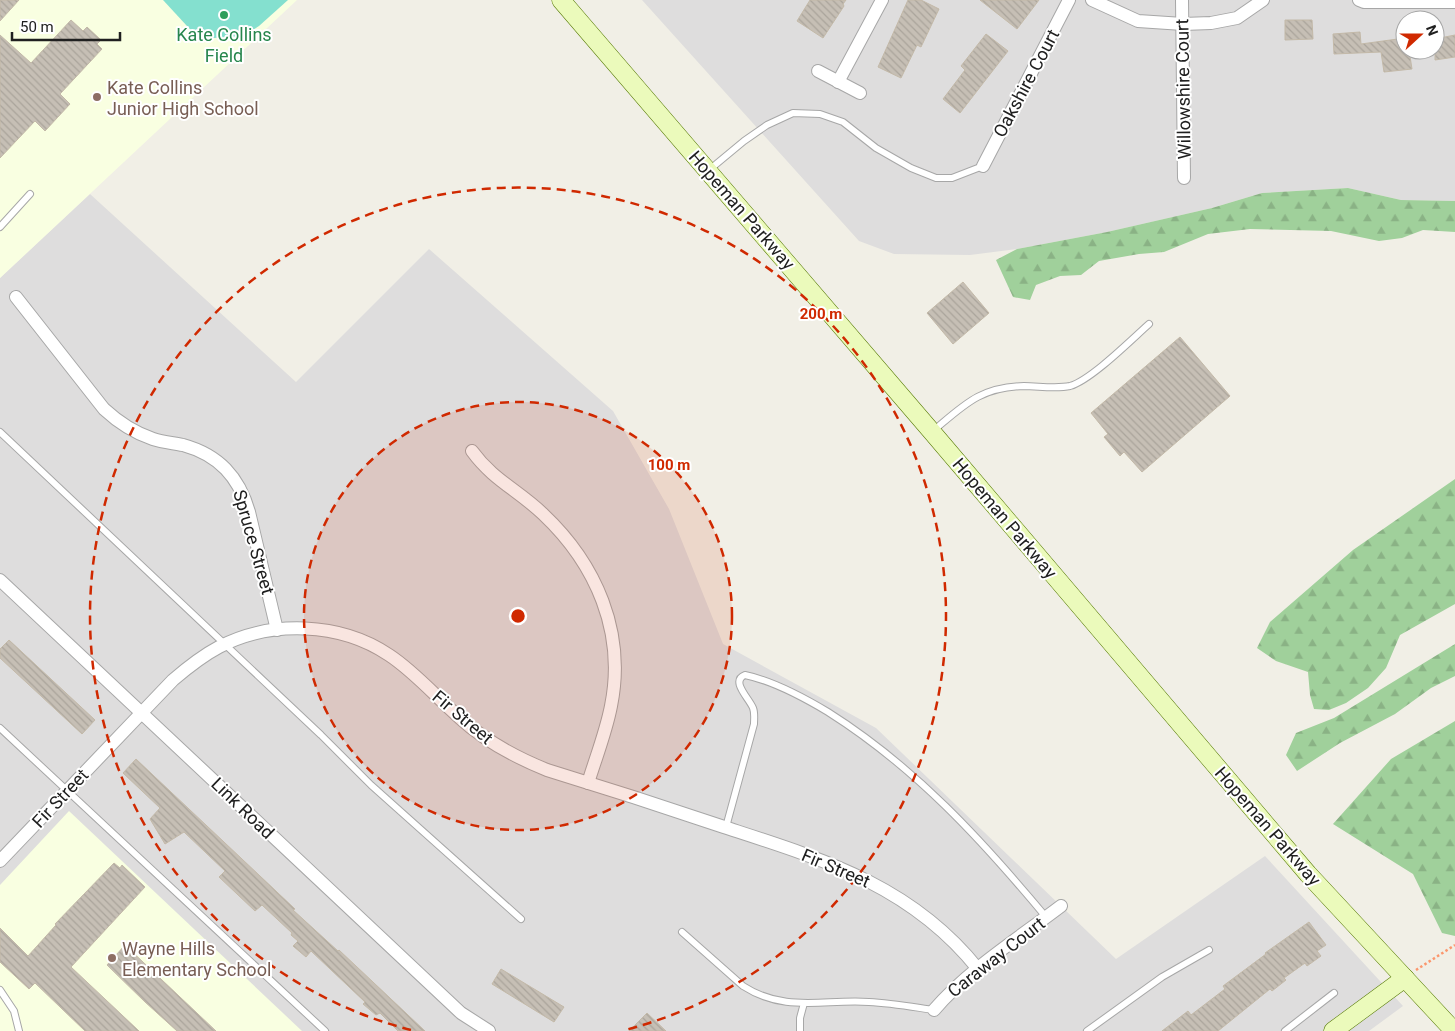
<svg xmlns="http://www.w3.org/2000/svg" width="1455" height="1031" font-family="Roboto,sans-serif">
	<defs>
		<pattern id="forest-firs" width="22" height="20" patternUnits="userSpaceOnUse" patternTransform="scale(1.25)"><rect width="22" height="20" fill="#a0d09b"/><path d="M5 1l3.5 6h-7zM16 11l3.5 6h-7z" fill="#8ab285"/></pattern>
		<pattern id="building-back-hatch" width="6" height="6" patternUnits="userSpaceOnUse" patternTransform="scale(1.25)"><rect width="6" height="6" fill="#c6bfb5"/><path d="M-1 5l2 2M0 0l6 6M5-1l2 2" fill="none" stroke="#aaa49b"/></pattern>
	</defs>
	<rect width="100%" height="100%" fill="#f1efe6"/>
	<g fill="#dedddd" fill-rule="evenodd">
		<path d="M642,0H1455V201L1401,200L1348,188L1262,193L1212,208L1107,232L1017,249L970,255L894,254L859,241ZM1405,20H1435V50H1405Z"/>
		<path d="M90,194L296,382L429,249L613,411L669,509L723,644L876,728L1116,959L1265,856L1403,1006L1369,1031H0V278Z"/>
	</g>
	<g fill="#f9ffe1">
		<path d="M0,0H297L0,278Z"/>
		<path d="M69,811L302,1031H0V885Z"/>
	</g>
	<g fill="url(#forest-firs)">
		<path d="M1348,188L1401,200L1455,201V232L1423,230L1402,238L1379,241L1331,231L1250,229L1208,234L1164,252L1139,254L1099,261L1081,275L1060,276L1036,285L1030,300L1013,297L996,260L1017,249L1107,232L1212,208L1262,193Z"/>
		<path d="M1455,479V604L1400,635L1386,668L1368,688L1346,703L1329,710L1314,709L1310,695L1308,672L1276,661L1257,648L1270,622L1353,550Z"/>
		<path d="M1455,644V676L1431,688L1395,714L1340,743L1297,771L1286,755L1296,733L1334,718Z"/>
		<path d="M1455,721V936L1442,933L1413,874L1333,824L1391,759Z"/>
	</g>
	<path fill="#84e0cf" d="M163,0H288L259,26L243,36L199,39Z"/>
	<g fill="url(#building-back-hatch)" stroke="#c3b9a8">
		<path d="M0,0H19L0,21Z"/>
		<path d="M810,0H846L843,4L844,6L823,38L797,21Z"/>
		<path d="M908,0H921L939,9L921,47L917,45L901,78L878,67Z"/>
		<path d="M980,0H1039L1017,29Z"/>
		<path d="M71,20L83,31L87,27L101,40L97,44L102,49L60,94L70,104L45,131L35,121L0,158V35L31,63Z"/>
		<path d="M1285,20H1312L1313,39L1285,40Z"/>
		<path d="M1360,32L1361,44L1405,38V50H1409L1412,69L1384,72L1381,52L1334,54L1333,34Z"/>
		<path d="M986,34L1008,51L960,113L943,99L965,70L961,66Z"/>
		<path d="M1455,35V57L1435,60V39Z"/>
		<path d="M963,282L989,313L953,344L927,313Z"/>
		<path d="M1180,337L1230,396L1142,472L1124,452L1120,456L1104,437L1108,434L1091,413Z"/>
		<path d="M9,640L95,720L82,734L0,658V649Z"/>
		<path d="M136,759L295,909L293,910L338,951L339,950L425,1031H398L380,1013L376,1015L363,1004L365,1002L311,951L306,957L293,946L298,941L291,935L292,933L262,905L255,911L219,877L225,871L184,832L165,844L150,819L160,808L123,773Z"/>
		<path d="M114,863L120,868L122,865L145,887L71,967L139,1031H85L35,983L29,989L0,962V928L28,956L56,925L55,924Z"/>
		<path d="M1309,922L1326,945L1317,951L1321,956L1307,966L1305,963L1284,978L1286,980L1272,991L1270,989L1218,1031H1162L1188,1011L1191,1015L1225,989L1223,986L1266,954L1265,953Z"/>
		<path d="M125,945L216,1031H177L145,1002L107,965Z"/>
		<path d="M501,969L564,1007L554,1022L492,984Z"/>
		<path d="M647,1013L666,1031H629Z"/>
	</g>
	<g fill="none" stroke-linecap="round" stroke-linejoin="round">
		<defs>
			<g id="lane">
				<path d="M709,170L744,141L767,125L793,113L820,114L843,122L876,148L911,168L936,178H952L983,166"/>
				<path d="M0,227L30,194"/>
				<path d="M933,431C964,405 980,387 1024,386C1038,386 1056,389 1070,386C1091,380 1131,340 1149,324"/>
				<path d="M0,432L321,735L371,785L521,919"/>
				<path d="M0,728L325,1031"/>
				<path d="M726,827L754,724C754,719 755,713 753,708C749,698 730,681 745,675C774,681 803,697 828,712C915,767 981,839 1046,917"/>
				<path d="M682,932L743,986C785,1013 823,999 869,1002C891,1003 913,1007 934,1010"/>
				<path d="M0,990L14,1011L19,1031"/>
				<path d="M800,1031V1018L804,1003"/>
				<path d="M1087,1031L1162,977L1209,950"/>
				<path d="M1285,1031L1334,993"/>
			</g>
			<g id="street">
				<path d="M1092,0L1138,21L1183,24L1211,23L1237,18L1263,0"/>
				<path d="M1182,0L1184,178"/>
				<path d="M1359,0L1364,2H1455"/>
				<path d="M818,71L860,93"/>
				<path d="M838,82L882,0"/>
				<path d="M983,166L1069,0"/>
				<path d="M16,297L104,409C118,422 135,433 153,439C162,442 173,443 183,445C219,455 239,477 249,512L277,630"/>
				<path d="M472,451C493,480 518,490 543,514C596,564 626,632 611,706C606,732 596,757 588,783"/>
				<path d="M0,580L461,1013L489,1031"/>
				<path d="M0,861L173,680C187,668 202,656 219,647C271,620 340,622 389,655C415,672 436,697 460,718C485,741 515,757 547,770C606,788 665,807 724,827C822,859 911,885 978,969"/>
				<path d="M934,1010C968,970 1019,938 1061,906"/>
			</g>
			<g id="secondary">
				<path d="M561,0L932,432L1308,874L1454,1031"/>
				<path d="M1333,1031L1405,978"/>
			</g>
		</defs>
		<use href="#lane" stroke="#a7a7a7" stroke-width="8"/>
		<use href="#street" stroke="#a7a7a7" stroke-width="14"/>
		<use href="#secondary" stroke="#567a04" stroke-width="19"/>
		<path stroke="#fb976d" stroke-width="2.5" stroke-dasharray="2.5 2.5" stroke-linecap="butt" d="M1416,970L1455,945"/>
		<use href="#lane" stroke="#fff" stroke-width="6"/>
		<use href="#street" stroke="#fff" stroke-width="12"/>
		<use href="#secondary" stroke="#ebfabb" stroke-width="18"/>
	</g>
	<circle cx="518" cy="616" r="214" fill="#d02900" fill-opacity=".12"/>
	<g fill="none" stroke="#d02900" stroke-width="2.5" stroke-dasharray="9 6">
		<circle cx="518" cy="616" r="214"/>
		<path d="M411 1030A428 428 0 1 1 625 1030"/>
	</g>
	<circle fill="#2e9e5b" stroke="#fff" stroke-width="2" cx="224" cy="15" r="5"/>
	<g fill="#8d6e63" stroke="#fff" stroke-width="2">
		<circle cx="97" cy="97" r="5"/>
		<circle cx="112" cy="958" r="5"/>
	</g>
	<g text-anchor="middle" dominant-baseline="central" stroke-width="4" stroke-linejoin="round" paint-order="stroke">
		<g font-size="18" fill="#27864d" stroke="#fff">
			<text x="224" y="34">Kate Collins<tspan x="224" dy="21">Field</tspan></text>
		</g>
		<g font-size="18" fill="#202020" stroke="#fff">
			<text transform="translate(1026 83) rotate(-62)">Oakshire Court</text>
			<text transform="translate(1183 89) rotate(-91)">Willowshire Court</text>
			<text transform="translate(742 210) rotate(49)">Hopeman Parkway</text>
			<text transform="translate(1005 518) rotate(50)">Hopeman Parkway</text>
			<text transform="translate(254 542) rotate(74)">Spruce Street</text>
			<text transform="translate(463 717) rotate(40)">Fir Street</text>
			<text transform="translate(60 798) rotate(-47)">Fir Street</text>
			<text transform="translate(243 808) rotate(44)">Link Road</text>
			<text transform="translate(1268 826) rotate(49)">Hopeman Parkway</text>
			<text transform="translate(836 868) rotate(23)">Fir Street</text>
			<text transform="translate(996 957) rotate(-38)">Caraway Court</text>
		</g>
		<g font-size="18" fill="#785e54" stroke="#fff" text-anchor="start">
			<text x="107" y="87">Kate Collins<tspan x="107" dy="21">Junior High School</tspan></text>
			<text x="122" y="948">Wayne Hills<tspan x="122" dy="21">Elementary School</tspan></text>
		</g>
	</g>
	<circle cx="518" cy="616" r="8" fill="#d02900" stroke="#fff" stroke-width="2.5"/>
	<g font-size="15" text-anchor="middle" font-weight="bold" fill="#d02900" stroke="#fff" stroke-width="4" stroke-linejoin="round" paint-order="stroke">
		<text x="821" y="319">200 m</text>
		<text x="669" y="470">100 m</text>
	</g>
	<g transform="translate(1420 35) rotate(69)"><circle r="24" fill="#ffffff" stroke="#a6a6a6"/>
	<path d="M0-4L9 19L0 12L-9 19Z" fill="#d02900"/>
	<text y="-8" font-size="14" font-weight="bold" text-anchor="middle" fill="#202020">N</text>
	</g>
	<path d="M12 32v8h108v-8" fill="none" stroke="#202020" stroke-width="2.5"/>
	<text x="20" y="32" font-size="15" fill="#202020" stroke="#ffffff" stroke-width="4" paint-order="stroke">50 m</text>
</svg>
